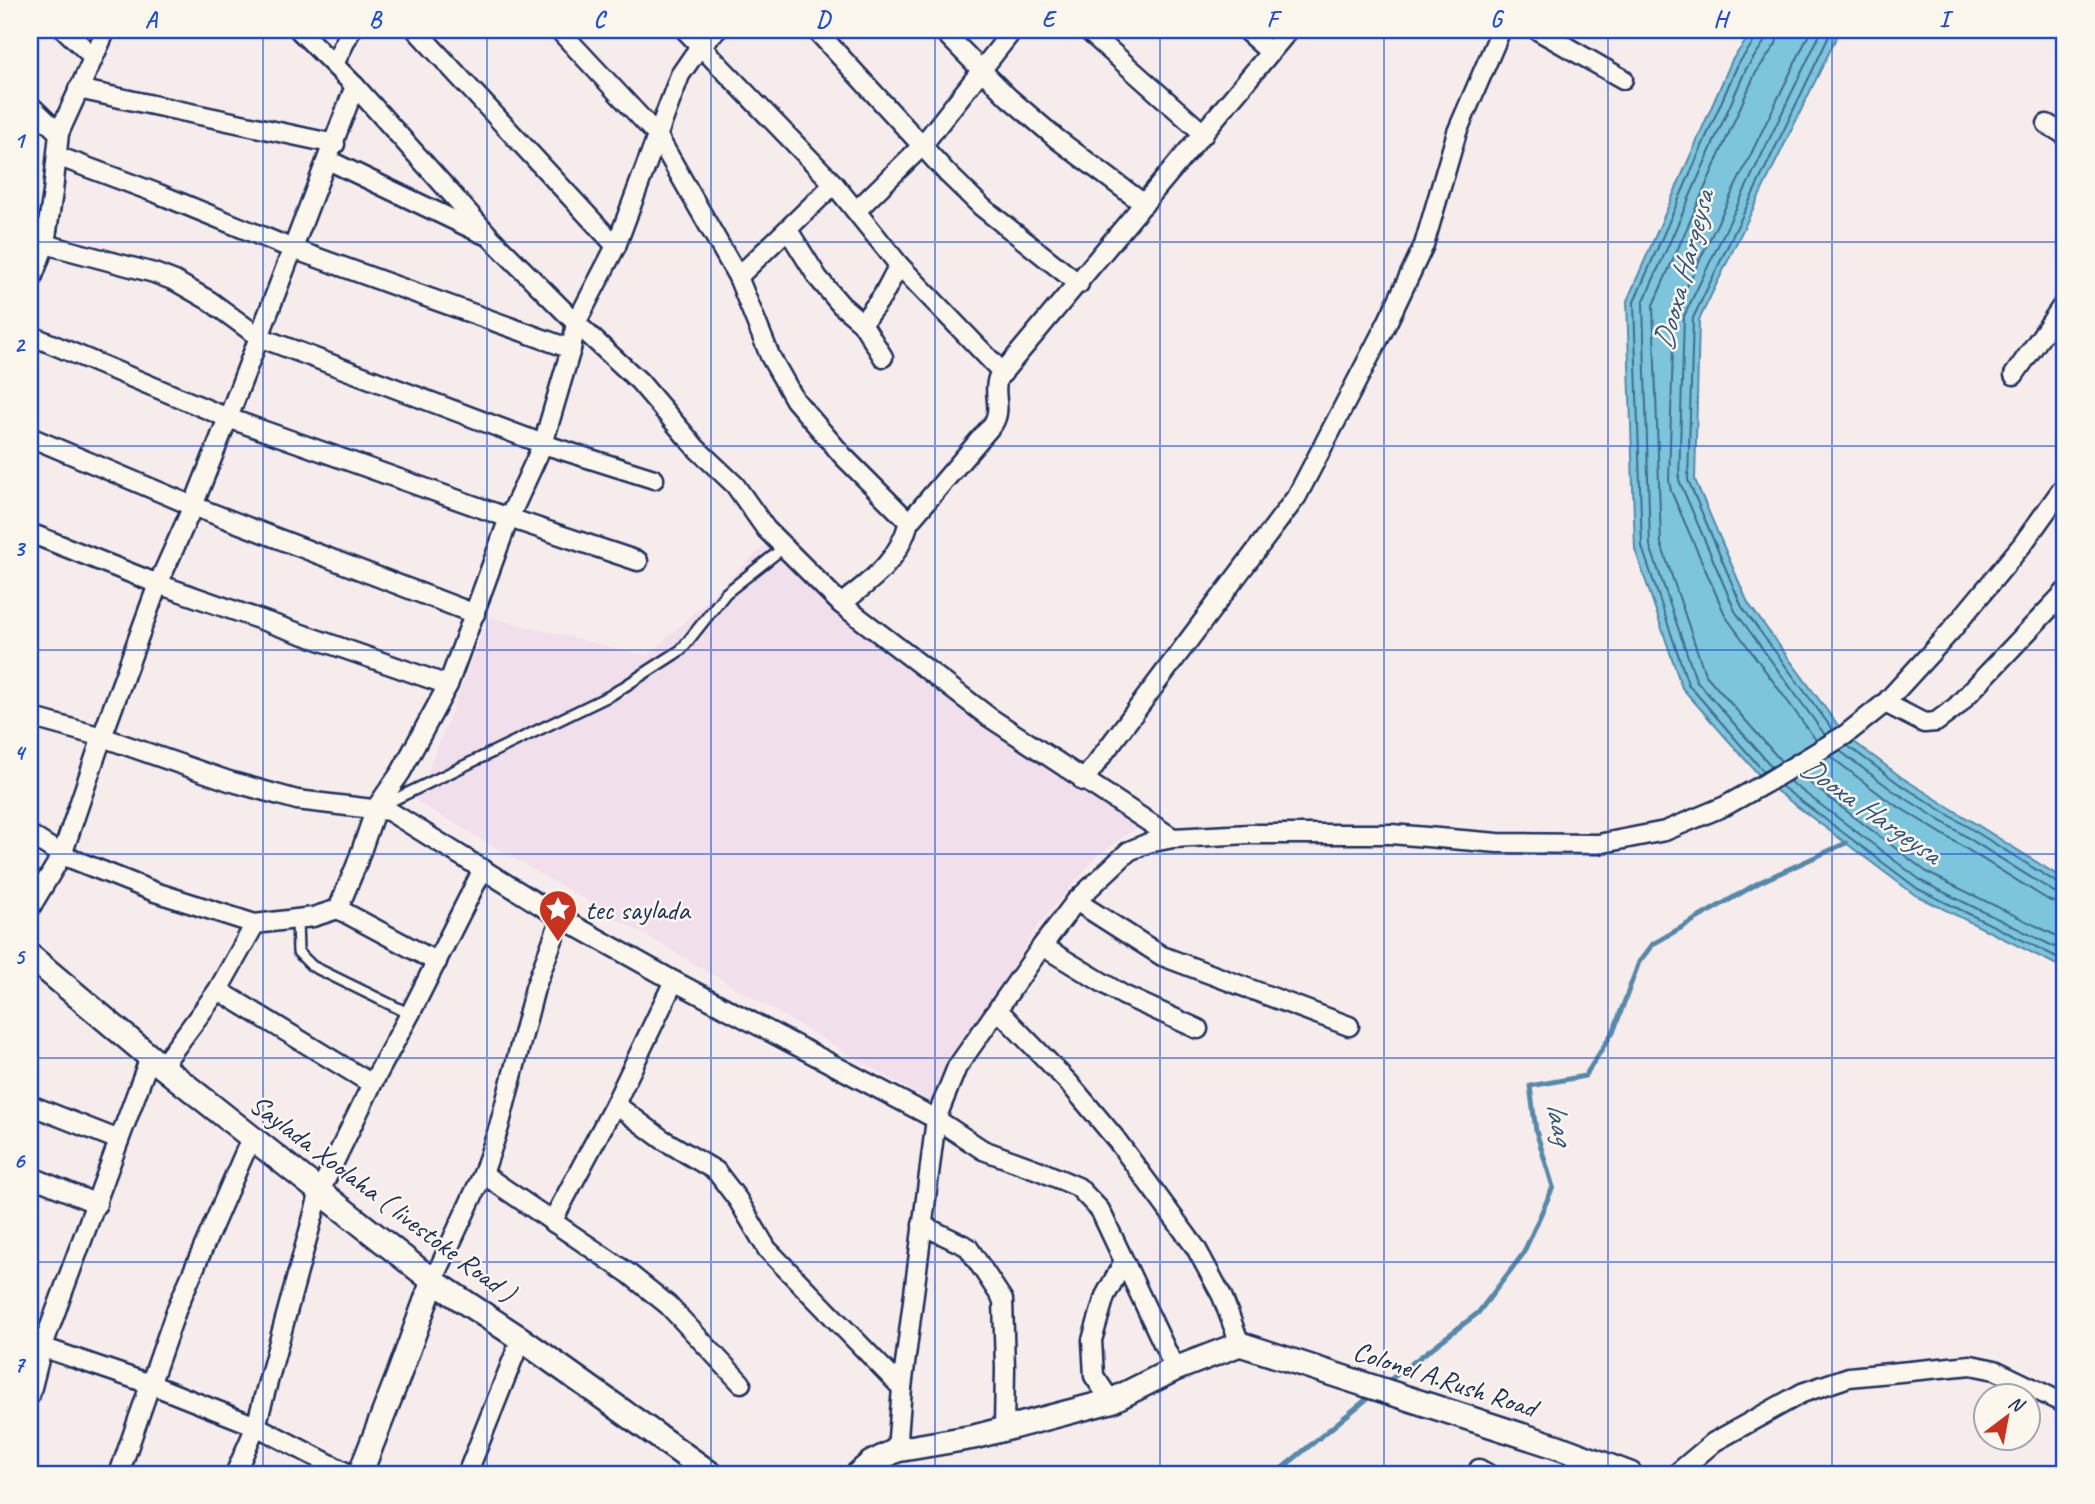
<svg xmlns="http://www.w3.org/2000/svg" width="2095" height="1504" font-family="Caveat,sans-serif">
	<rect width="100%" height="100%" fill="#f7ecec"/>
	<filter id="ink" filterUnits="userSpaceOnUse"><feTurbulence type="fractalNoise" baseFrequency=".0143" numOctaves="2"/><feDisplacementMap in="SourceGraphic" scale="14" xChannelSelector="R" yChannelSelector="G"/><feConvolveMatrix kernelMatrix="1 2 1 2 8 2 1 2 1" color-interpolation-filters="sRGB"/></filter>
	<g filter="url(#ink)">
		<path fill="#f2dfec" d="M765,545L1139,826L1097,856L1040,923L930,1102L416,801L489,617L648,656Z"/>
		<path fill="#7cc5dc" stroke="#5589aa" stroke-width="2" d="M1754,30H1840L1699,320L1695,480L1748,603L1845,735L1901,777L2065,880V969L1915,895L1766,783L1682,688L1635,549L1627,301L1732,60Z"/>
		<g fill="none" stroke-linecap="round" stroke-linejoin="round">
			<g stroke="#426b90" stroke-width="2">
				<path d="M1759,30L1758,36L1738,64L1634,302L1642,547L1688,684L1764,772"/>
				<path d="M1768,30L1765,41L1746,69L1643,303L1650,546L1696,680L1772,767"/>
				<path d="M1779,30L1776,44L1755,74L1653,305L1661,544L1705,674L1781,761"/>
				<path d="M1811,30L1674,313L1669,480L1671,491L1726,617L1816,740"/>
				<path d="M1822,30L1684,316L1679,480L1735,611L1825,735"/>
				<path d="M1832,30L1693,318L1688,480L1742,607L1833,730"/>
				<path d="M1848,746L1898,783L2059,884L2065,885"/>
				<path d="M1840,751L1892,790L2054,892L2065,894"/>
				<path d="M1830,756L1886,799L2050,901L2065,905"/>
				<path d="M1799,775L1928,873L2065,940"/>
				<path d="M1789,781L1923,882L2065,952"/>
				<path d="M1781,786L1918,889L2065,961"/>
			</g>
			<g stroke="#5589aa" stroke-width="5">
				<path d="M1386,1383L1478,1313L1523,1254L1553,1187L1536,1131L1530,1086L1585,1076L1614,1030L1639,962L1653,944L1760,882L1846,843"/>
				<path d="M1275,1474L1373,1394"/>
			</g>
			<defs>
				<g id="service">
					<path d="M383,805L611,695L681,650L726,593L783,548"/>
					<path d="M297,920L298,952L312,966L410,1014"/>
				</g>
				<g id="minor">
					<path d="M65,30L93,57"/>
					<path d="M299,30L355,86L491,238L576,323L639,381L696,448L735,485L766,529L841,604C873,579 898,562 909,522L993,424C1003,408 992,394 998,378L1289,30"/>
					<path d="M416,30L616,246"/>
					<path d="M559,30L657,135L738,277L770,356L795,400L843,456L909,522"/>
					<path d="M685,30L834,184L899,265L1003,373"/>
					<path d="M816,30L947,173L982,207L1079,284"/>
					<path d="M942,30L1008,97L1057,139L1144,204"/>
					<path d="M1087,30L1204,134"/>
					<path d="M1245,30L1270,52"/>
					<path d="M1537,30L1623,79"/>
					<path d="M334,64L351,30"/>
					<path d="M78,89L335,144"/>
					<path d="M30,105L59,133"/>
					<path d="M2047,124L2065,135"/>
					<path d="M57,156L159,194L293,249L571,349"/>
					<path d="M328,160L483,234"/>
					<path d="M857,210L921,147L1013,30"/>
					<path d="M788,230L818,278L841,305L862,323L883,357"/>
					<path d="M45,244L154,273L175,281L210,301L259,337L543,444L654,479"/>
					<path d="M738,277L834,184"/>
					<path d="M30,284L45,244L53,192L59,133L106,30"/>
					<path d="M862,323L882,297L899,265"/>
					<path d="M30,335L228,418L509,518L638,561"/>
					<path d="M2014,375L2065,302"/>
					<path d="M30,437L193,506L475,614"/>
					<path d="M30,533L158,584L448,685"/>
					<path d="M841,604L989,717L1173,838"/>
					<path d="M1885,703L1924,723L1936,722L1956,707L2065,592"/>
					<path d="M30,717L102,737L229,781L297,800L389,811L561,918L674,981L936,1119L983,1150L1038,1170L1078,1187L1100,1210L1175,1369"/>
					<path d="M1083,781L1297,496L1387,323L1424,245L1457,132L1501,30"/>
					<path d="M30,835L62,855L155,892L255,924L313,917L338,909L356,866L376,808L401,772L448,685L509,518L543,444L571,349L576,323L616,246L680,75L700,46L717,30"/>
					<path d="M1076,901L1162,956L1349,1026"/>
					<path d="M30,908L62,855L102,737L158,584L193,506L228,418L355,86"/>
					<path d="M338,909L437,962"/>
					<path d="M561,918L535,988L499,1127L483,1174L628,1273L668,1305L741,1383"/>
					<path d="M1042,946L1123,995L1198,1029"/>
					<path d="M218,990L372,1084"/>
					<path d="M999,1011L1069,1083L1115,1138L1196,1248L1222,1296L1240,1344"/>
					<path d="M162,1066L218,990L255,924"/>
					<path d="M615,1104L662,1139L716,1171L738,1200L767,1249L902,1388"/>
					<path d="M30,1105L119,1140"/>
					<path d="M30,1176L97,1204"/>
					<path d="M552,1222L615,1104L674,981"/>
					<path d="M922,1225L968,1247L1003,1300L1005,1368L1004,1429"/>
					<path d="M433,1281L483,1174"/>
					<path d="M30,1343L150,1384L256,1426L349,1474"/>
					<path d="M30,1395L42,1348L150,1057"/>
					<path d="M1111,1401L1094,1376L1092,1340L1105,1296L1123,1263"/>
					<path d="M897,1450L902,1388L936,1119L957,1067L1042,946L1076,901L1129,851L1148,843L1173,838L1250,834H1391L1498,843L1598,844L1665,831L1725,806L1766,783L1845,735L1885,703L1950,632L2022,545L2065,485"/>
					<path d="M1479,1469L1488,1474"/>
					<path d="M119,1474L177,1308L252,1136"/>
					<path d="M235,1474L256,1426L320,1191L372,1084L410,1014L483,869"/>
					<path d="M467,1474L521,1339"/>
					<path d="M1676,1474L1714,1442L1802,1393L1849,1377L1971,1365L1995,1370L2065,1404"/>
				</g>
				<g id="tertiary">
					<path d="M30,956L150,1057L433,1281L521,1339L711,1474"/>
					<path d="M360,1474L398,1377L433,1281"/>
					<path d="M858,1474L871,1463L897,1450L974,1437L1111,1401L1175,1369L1240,1344L1558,1447L1630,1474"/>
				</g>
			</defs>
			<use href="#service" stroke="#1b2f5e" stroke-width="14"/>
			<use href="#minor" stroke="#1b2f5e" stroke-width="23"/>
			<use href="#tertiary" stroke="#1b2f5e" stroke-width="28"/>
			<use href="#service" stroke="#fbf7ec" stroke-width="9"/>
			<use href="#minor" stroke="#fbf7ec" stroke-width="18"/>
			<use href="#tertiary" stroke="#fbf7ec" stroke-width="23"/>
		</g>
	</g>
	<path fill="none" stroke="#1d4ed8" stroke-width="2" stroke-opacity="0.55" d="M263,30V1474M487,30V1474M711,30V1474M935,30V1474M1160,30V1474M1384,30V1474M1608,30V1474M1832,30V1474M30,242H2065M30,446H2065M30,650H2065M30,854H2065M30,1058H2065M30,1262H2065"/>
	<defs>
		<symbol id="sight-pin" viewBox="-11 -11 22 30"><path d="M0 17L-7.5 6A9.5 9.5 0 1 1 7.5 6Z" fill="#c8321e" stroke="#fbf7ec"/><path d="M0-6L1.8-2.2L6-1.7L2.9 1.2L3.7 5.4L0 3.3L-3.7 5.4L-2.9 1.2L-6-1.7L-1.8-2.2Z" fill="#fff"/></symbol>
	</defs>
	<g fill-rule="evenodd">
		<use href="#sight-pin" x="536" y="887" width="44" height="60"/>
	</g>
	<g text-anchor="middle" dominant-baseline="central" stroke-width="5" stroke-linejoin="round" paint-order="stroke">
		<g font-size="28" fill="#1b2f5e" stroke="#fbf7ec" text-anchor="start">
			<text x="585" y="909">tec saylada</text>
		</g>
		<g font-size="28" fill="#1b2f5e" stroke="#fbf7ec">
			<text transform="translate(383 1198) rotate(37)">Saylada Xoolaha ( livestoke Road )</text>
			<text transform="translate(1445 1379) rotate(18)">Colonel A.Rush Road</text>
		</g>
		<g font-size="30" font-style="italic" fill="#33547e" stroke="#fbf7ec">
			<text transform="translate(1683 270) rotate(-75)">Dooxa Hargeysa</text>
			<text transform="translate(1871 810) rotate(35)">Dooxa Hargeysa</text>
			<text transform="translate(1560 1123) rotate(78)">laag</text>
		</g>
	</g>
	<rect width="2095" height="1504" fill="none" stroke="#fbf7ec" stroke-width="77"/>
	<g transform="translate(2007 1417) rotate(32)"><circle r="33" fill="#fbf7ec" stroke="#a1a7b3" stroke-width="2"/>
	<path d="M0-5L12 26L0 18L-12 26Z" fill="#c8321e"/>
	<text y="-10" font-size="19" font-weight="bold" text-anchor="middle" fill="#1b2f5e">N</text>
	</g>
	<rect x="38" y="38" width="2018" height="1428" fill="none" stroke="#1d4ed8" stroke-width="2.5"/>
	<g font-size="23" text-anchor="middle" font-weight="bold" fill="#1d4ed8">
		<text x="151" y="27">A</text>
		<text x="375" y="27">B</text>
		<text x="599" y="27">C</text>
		<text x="823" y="27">D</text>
		<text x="1048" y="27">E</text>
		<text x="1272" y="27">F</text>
		<text x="1496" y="27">G</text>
		<text x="1720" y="27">H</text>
		<text x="1944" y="27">I</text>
		<text x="19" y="148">1</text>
		<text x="19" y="352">2</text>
		<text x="19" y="556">3</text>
		<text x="19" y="760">4</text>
		<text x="19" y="964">5</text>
		<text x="19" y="1168">6</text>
		<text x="19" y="1372">7</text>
	</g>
</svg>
